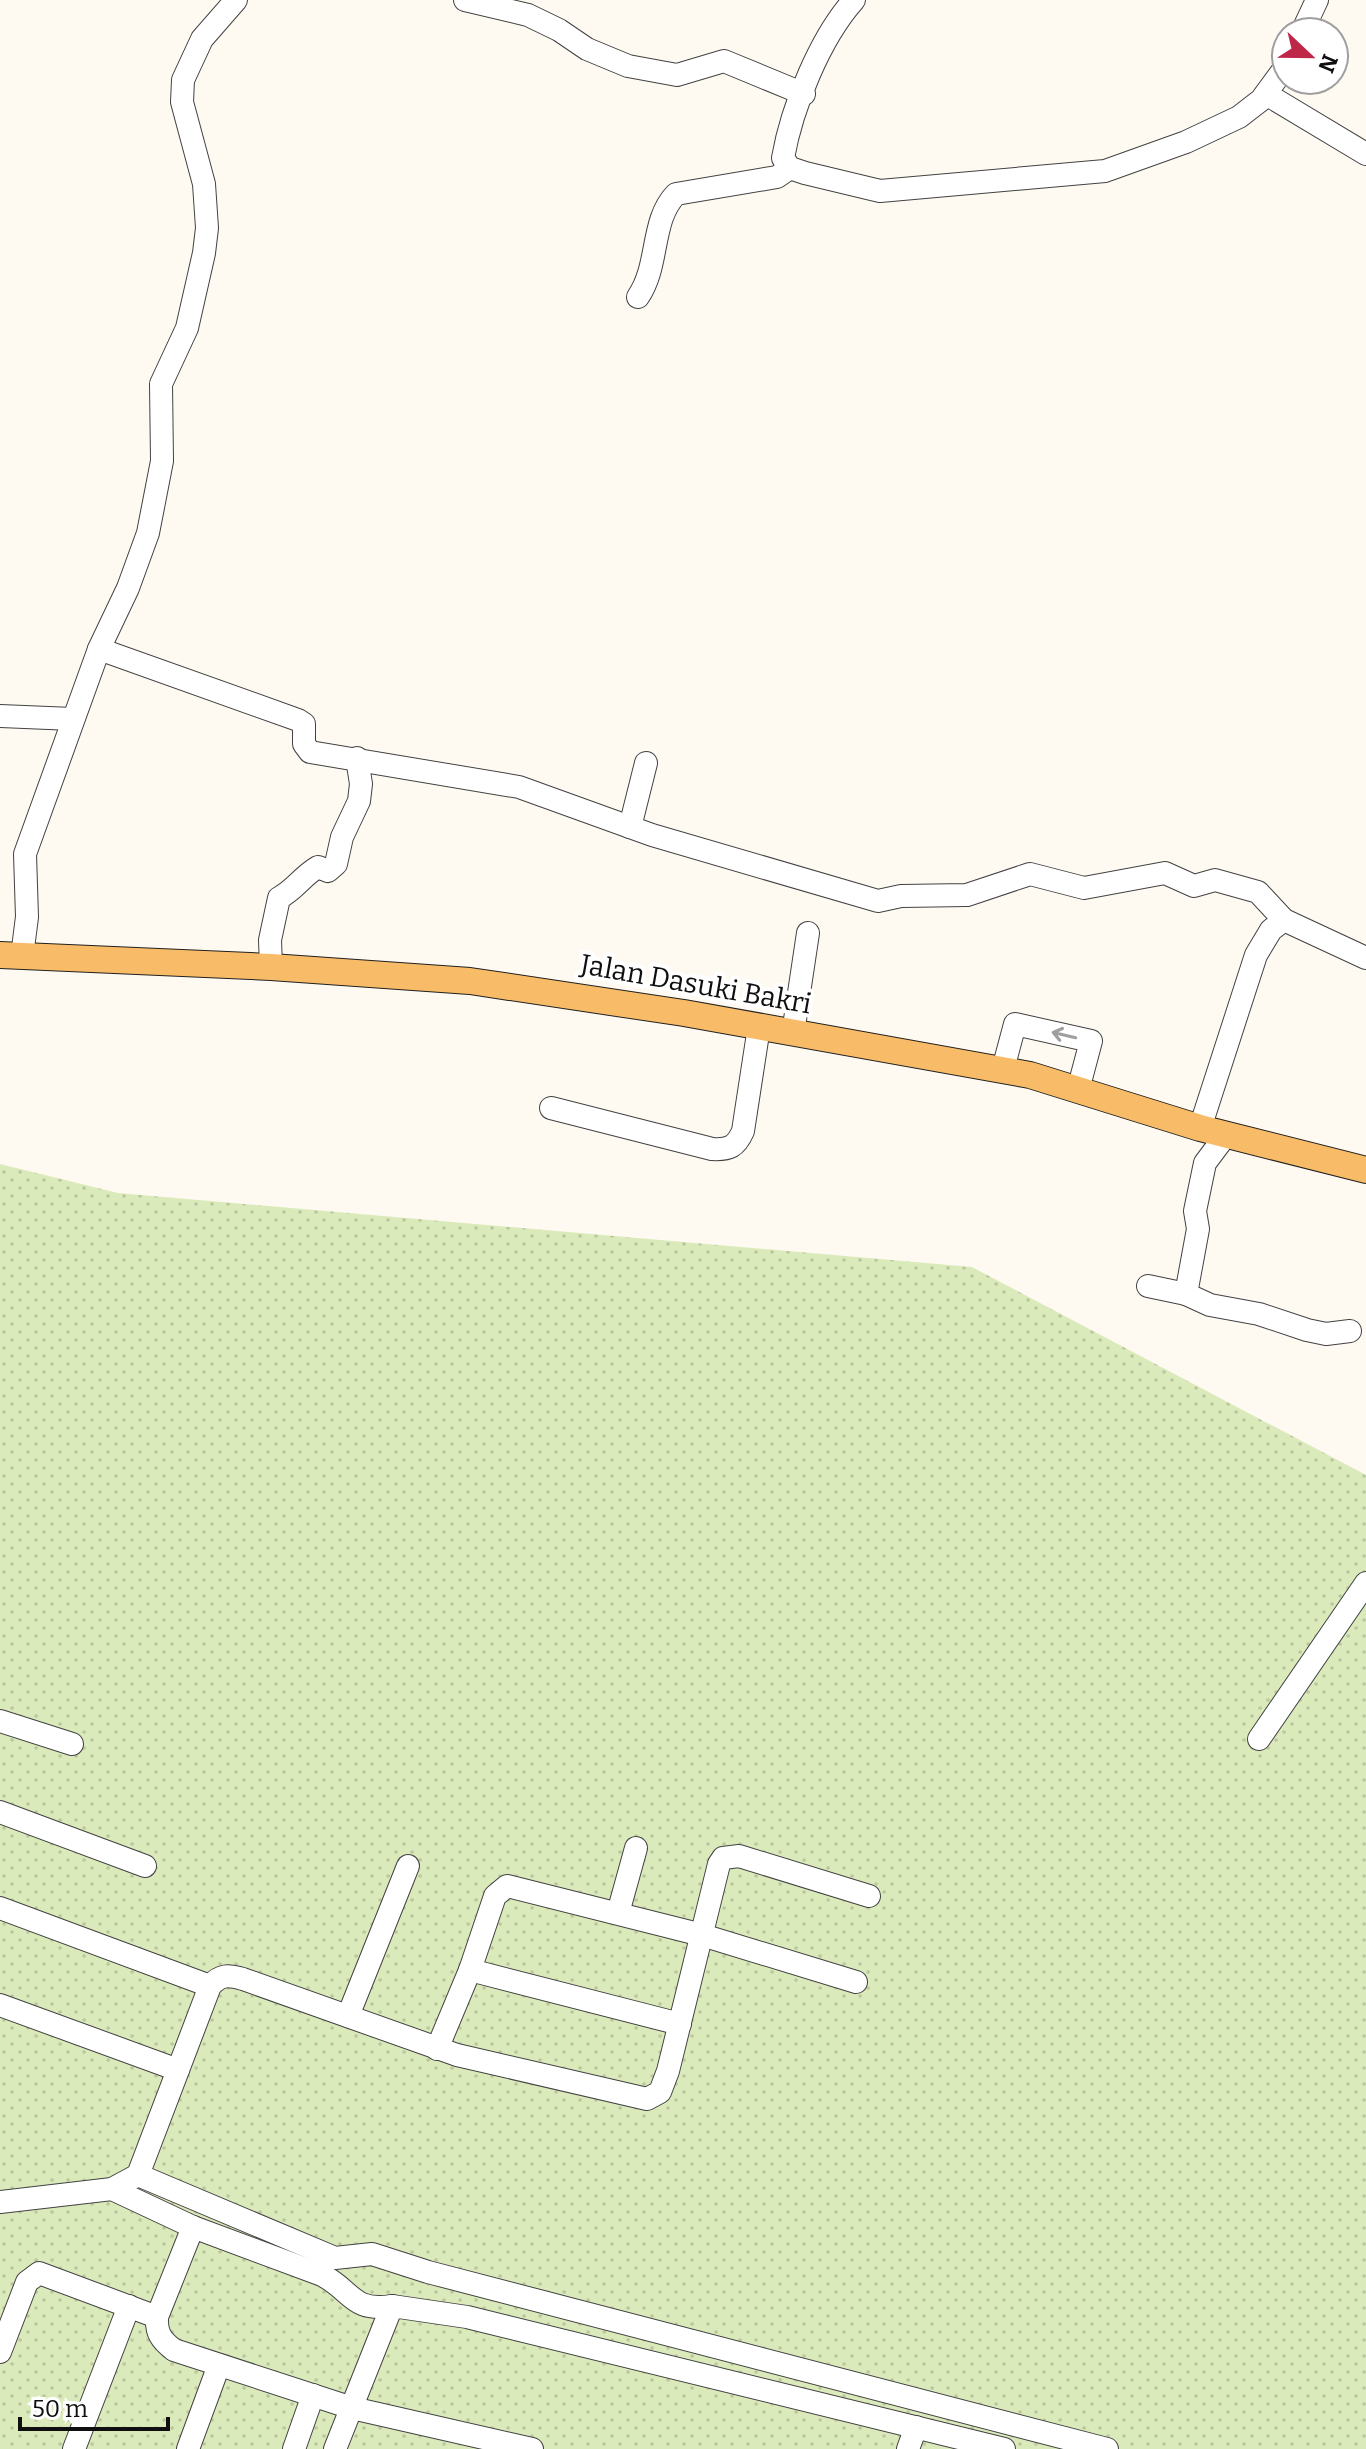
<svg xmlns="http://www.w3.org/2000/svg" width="1366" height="2449" font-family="Bitter,serif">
	<defs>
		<pattern id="grass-dots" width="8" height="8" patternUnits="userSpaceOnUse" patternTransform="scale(2)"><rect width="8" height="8" fill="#dbeaba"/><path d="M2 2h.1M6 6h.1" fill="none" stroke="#bbc89f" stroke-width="1.8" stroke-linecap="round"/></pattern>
	</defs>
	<rect width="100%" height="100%" fill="#fffaf1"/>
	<path fill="url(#grass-dots)" d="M0,1164L118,1193L972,1267L1366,1475V2449H0Z"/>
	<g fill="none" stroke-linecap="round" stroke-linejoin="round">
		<defs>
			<g id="minor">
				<path d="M465,0L528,15L559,30L587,49L628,66L677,75L724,61L804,94"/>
				<path d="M854,0C820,38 792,107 783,158L790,168L805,173L880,191L1105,171L1186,142L1239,117L1261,100L1286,66"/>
				<path d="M1302,32L1317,0"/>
				<path d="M1266,94L1366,154"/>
				<path d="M638,297C660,265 650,221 676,194L777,177L790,168"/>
				<path d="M99,649L298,720L304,724V744L310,752L519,787L652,835L878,901L901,896L967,895L1030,874L1084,888L1165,873L1194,886L1215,880L1258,892L1284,920L1366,958"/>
				<path d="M0,716L73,719"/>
				<path d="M630,827L646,763"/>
				<path d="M22,956L27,917L25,854L99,649L128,588L148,533L162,461L161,384L187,328L204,253L207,228L204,184L182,102L183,80L202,39L236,0"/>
				<path d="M271,967L270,940L279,898C296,889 302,876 318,867L328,871L336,864L342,837L359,801L361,784L357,758"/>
				<path d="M793,1033L808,933"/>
				<path d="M1003,1069L1015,1024L1091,1041L1078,1090"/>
				<path d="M551,1108L712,1149C729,1150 736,1147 743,1131L759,1027"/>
				<path d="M1200,1128L1256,955L1271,930L1284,920"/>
				<path d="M1226,1135L1205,1163L1195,1211L1198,1229L1186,1294L1210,1305L1259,1314L1307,1330L1326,1334L1350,1331"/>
				<path d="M1148,1286L1186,1294"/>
				<path d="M0,1721L72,1744"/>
				<path d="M1259,1739L1366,1583"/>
				<path d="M0,1812L145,1866"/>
				<path d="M0,1908L210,1986"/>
				<path d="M618,1913L636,1848"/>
				<path d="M470,1970L680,2024"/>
				<path d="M0,2005L178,2070"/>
				<path d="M348,2016L408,1866"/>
				<path d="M437,2049L470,1970L495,1896L507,1886L702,1935L856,1982"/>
				<path d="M138,2175L335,2258L372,2254L428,2272L1107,2449"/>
				<path d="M112,2189L193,2227L322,2275C353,2291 351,2312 392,2306"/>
				<path d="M0,2202L112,2189L138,2175L210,1986C221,1974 228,1975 243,1979L457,2055L647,2099L660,2092L668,2071L719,1864L723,1858L739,1856L869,1896"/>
				<path d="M193,2227L157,2317C156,2333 161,2340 174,2350L352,2408L532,2449"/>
				<path d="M0,2352L27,2282L39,2273L157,2317"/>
				<path d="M74,2449L129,2306"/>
				<path d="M188,2449L219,2365"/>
				<path d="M294,2449L313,2395"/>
				<path d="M335,2449L392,2306L467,2317L1004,2449"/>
				<path d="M908,2449L916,2427"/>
			</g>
			<path id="major" d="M0,955L271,967L470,981L684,1013L1030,1075L1200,1128L1366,1170"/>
		</defs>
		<use href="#minor" stroke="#424242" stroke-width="24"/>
		<use href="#major" stroke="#202020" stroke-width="28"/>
		<use href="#minor" stroke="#fff" stroke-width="22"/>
		<use href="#major" stroke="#f8bc68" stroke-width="26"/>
	</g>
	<defs><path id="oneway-shaft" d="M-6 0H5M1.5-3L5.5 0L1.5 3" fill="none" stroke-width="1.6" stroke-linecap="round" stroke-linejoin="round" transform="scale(2)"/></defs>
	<use stroke="#9f9f9f" href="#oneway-shaft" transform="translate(1064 1035) rotate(-167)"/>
	<g text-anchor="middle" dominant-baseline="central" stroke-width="8" stroke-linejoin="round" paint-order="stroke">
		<g font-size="28" fill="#0f0f0f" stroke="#fff">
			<text transform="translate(696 984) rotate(10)">Jalan Dasuki Bakri</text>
		</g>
	</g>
	<g transform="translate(1310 56) rotate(112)"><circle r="38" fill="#ffffff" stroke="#9f9f9f" stroke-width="2"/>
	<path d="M0-6L14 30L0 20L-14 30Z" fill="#bf2748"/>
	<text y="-12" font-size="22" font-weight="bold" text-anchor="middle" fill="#0f0f0f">N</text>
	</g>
	<path d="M20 2417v12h148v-12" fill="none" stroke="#0f0f0f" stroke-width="4"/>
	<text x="32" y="2417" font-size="24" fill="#0f0f0f" stroke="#ffffff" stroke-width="6" paint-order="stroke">50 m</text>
</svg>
